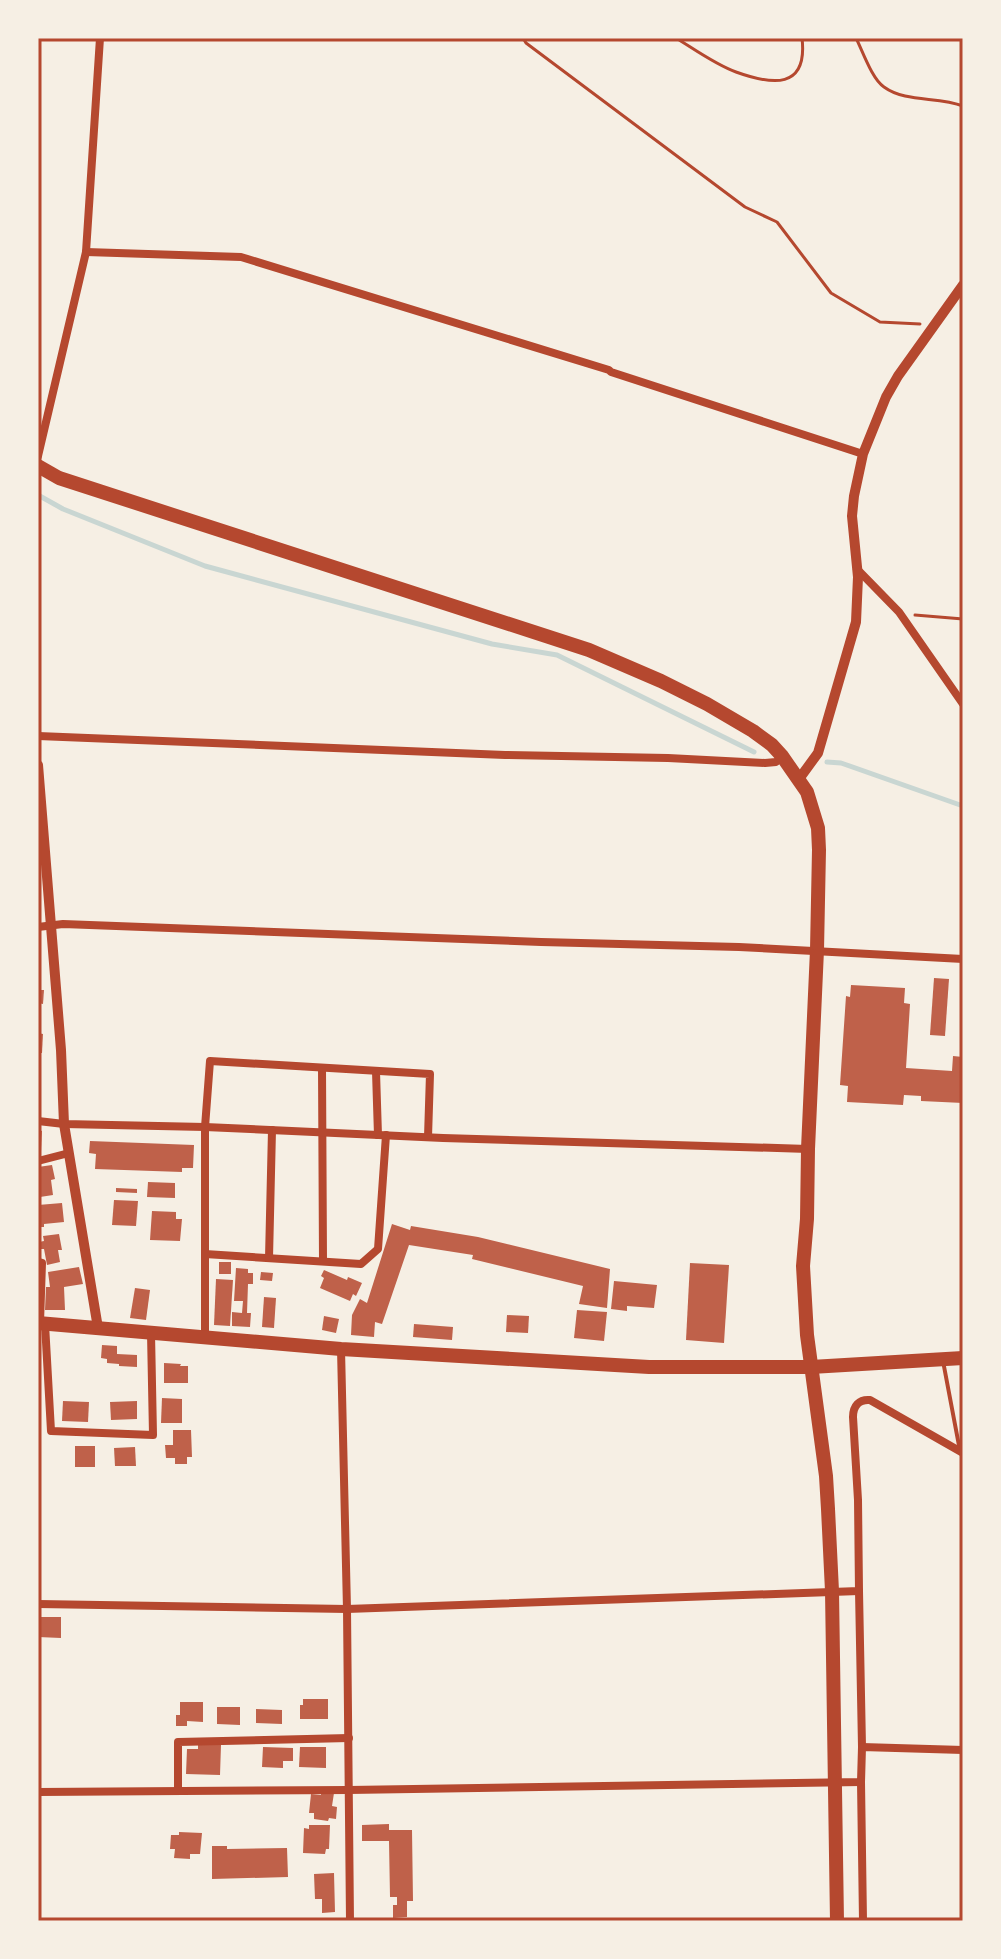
<svg xmlns="http://www.w3.org/2000/svg" width="1001" height="1959" font-family="'Open Sans',sans-serif">
	<rect width="100%" height="100%" fill="#f6efe4"/>
	<g fill="none" stroke-linecap="round" stroke-linejoin="round">
		<g stroke="#c9d6d2" stroke-width="5">
			<path d="M38,495L63,509L205,566L492,644L557,655L754,752"/>
			<path d="M827,762L841,763L963,806"/>
		</g>
	</g>
	<g fill="#bf614a">
		<path d="M934,978L949,979L945,1036L930,1035Z"/>
		<path d="M851,985L905,988L904,1003L910,1004L906,1068L952,1071L953,1056L963,1057V1103L921,1101V1096L904,1095L903,1105L847,1102L848,1086L840,1085L846,996L850,997Z"/>
		<path d="M38,990H44L43,1004L38,1003Z"/>
		<path d="M38,1033L43,1034L42,1053H38Z"/>
		<path d="M38,1130L42,1131L41,1151H38Z"/>
		<path d="M90,1141L194,1145L193,1168H182V1172L95,1169L96,1154L89,1153Z"/>
		<path d="M52,1165L55,1179L51,1180L53,1195L40,1197L38,1167Z"/>
		<path d="M148,1182L175,1183V1198L147,1197Z"/>
		<path d="M116,1188L137,1189V1193L116,1192Z"/>
		<path d="M114,1200L138,1201L136,1226L112,1225Z"/>
		<path d="M62,1203L64,1222L44,1224V1227H38V1205Z"/>
		<path d="M152,1211L176,1212V1219H182L180,1241L150,1240Z"/>
		<path d="M392,1224L410,1230L411,1226L478,1237L610,1269L607,1308L579,1304L583,1286L472,1259L473,1255L409,1245L382,1324L375,1322L374,1337L351,1335L352,1315L360,1299L367,1303Z"/>
		<path d="M59,1234L62,1250H58L60,1262L47,1265L44,1249H40L39,1242L44,1241L43,1236Z"/>
		<rect x="219" y="1262" width="12" height="12"/>
		<path d="M690,1263L729,1265L724,1343L686,1340Z"/>
		<path d="M79,1267L83,1284L64,1287L65,1310H45L46,1287H50L48,1272Z"/>
		<path d="M236,1268L248,1269V1273H253V1284H248L247,1313H251L250,1327L232,1326V1312L242,1313L243,1301H234Z"/>
		<path d="M324,1270L347,1280L348,1277L362,1283L356,1296L353,1294L350,1301L320,1288L324,1278L321,1276Z"/>
		<path d="M261,1272L273,1273L272,1281L260,1280Z"/>
		<path d="M216,1279L233,1280L230,1326L214,1325Z"/>
		<path d="M614,1281L657,1285L654,1308L627,1306V1311L611,1309Z"/>
		<path d="M135,1288L150,1290L146,1320L130,1318Z"/>
		<path d="M264,1297L276,1298L274,1328L262,1327Z"/>
		<path d="M577,1310L607,1312L604,1341L574,1338Z"/>
		<path d="M507,1315L529,1316L528,1333L506,1332Z"/>
		<path d="M324,1316L339,1319L336,1333L322,1330Z"/>
		<path d="M414,1324L453,1327L452,1340L413,1337Z"/>
		<path d="M102,1345L117,1346V1354L137,1355V1367L119,1366V1364L107,1363V1359L101,1358Z"/>
		<path d="M164,1363L181,1364L180,1366H188V1383H164Z"/>
		<path d="M162,1398L182,1399V1423H161Z"/>
		<path d="M63,1401L89,1402L88,1422L62,1421Z"/>
		<path d="M137,1401V1419L111,1420L110,1402Z"/>
		<path d="M173,1430H191L192,1457H187V1464H175V1458H166L165,1445H173Z"/>
		<rect x="75" y="1446" width="20" height="21"/>
		<path d="M135,1447L136,1466H115L114,1448Z"/>
		<path d="M38,1617H61V1638L38,1637Z"/>
		<path d="M303,1699H328V1719H300V1705H303Z"/>
		<path d="M180,1702H203V1722L187,1721V1726H176V1715H180Z"/>
		<path d="M217,1707H240V1725L217,1724Z"/>
		<path d="M256,1709L282,1710V1724L256,1723Z"/>
		<path d="M198,1744L221,1745L220,1775L186,1774L187,1749H198Z"/>
		<path d="M263,1747L293,1748V1761H283V1768L262,1767Z"/>
		<path d="M300,1747H326V1768L299,1767Z"/>
		<path d="M321,1792L334,1793L332,1806L337,1807L336,1819L329,1818L328,1821L314,1819V1813H309L311,1794L321,1795Z"/>
		<path d="M389,1824V1830H412L413,1901H407V1917L393,1918V1905H397V1897H390L389,1841H362V1825Z"/>
		<path d="M309,1825H330L329,1849H326L325,1854L303,1853L304,1828L309,1829Z"/>
		<path d="M179,1832L202,1833L200,1854H190V1859L174,1858L175,1849H170L171,1835H179Z"/>
		<path d="M212,1846H227V1849L287,1848L288,1877L212,1879Z"/>
		<path d="M334,1873L335,1912L322,1913V1899H315L314,1874Z"/>
	</g>
	<g fill="none" stroke-linecap="round" stroke-linejoin="round">
		<g stroke="#b5482f" stroke-width="3">
			<path d="M523,38L526,43L745,207L777,222L831,293L880,322L920,324"/>
			<path d="M676,38C694,49 716,65 736,72C772,85 808,90 802,38"/>
			<path d="M856,38C863,52 872,79 884,87C906,103 938,96 963,106"/>
			<path d="M915,615L963,619"/>
		</g>
		<path stroke="#b5482f" stroke-width="4" d="M943,1361L960,1451"/>
		<g stroke="#b5482f" stroke-width="8">
			<path d="M86,252L241,257L609,370L611,372L863,454"/>
			<path d="M38,456L86,252L100,38"/>
			<path d="M857,569L899,612L963,704"/>
			<path d="M38,736L505,755L668,758L765,763L776,762L782,756"/>
			<path d="M38,927L63,924L541,942L739,947L963,959"/>
			<path d="M322,1068L323,1261"/>
			<path d="M376,1071L378,1135"/>
			<path d="M38,1121L64,1124L205,1127L443,1138L808,1149"/>
			<path d="M38,1161L69,1153"/>
			<path d="M205,1254L361,1264L378,1249L386,1135"/>
			<path d="M269,1258L272,1130"/>
			<path d="M38,1262L42,1263L40,1323"/>
			<path d="M45,1324L51,1431L153,1435L151,1333"/>
			<path d="M205,1338V1127L210,1061L430,1074L428,1137"/>
			<path d="M341,1349L347,1609L350,1921"/>
			<path d="M859,1591L862,1747"/>
			<path d="M38,1604L347,1609L859,1591L858,1500L853,1417C853,1406 859,1399 870,1400L963,1453"/>
			<path d="M861,1782L863,1921"/>
			<path d="M178,1791V1742L349,1738"/>
			<path d="M38,1792L349,1790L861,1782L862,1747L963,1750"/>
		</g>
		<g stroke="#b5482f" stroke-width="10">
			<path d="M38,765L61,1050L64,1124L98,1328"/>
			<path d="M799,779L818,753L856,622L858,577L852,516L854,496L863,454L886,397L898,376L963,285"/>
		</g>
		<path stroke="#b5482f" stroke-width="14" d="M38,466L59,478L589,650L661,681L707,704L753,731L772,745L782,756L807,792L818,828L819,850L817,950L808,1149L807,1219L803,1266L807,1335L826,1476L828,1509L832,1591L837,1921"/>
		<path stroke="#b5482f" stroke-width="14" d="M38,1323L341,1349L649,1367H811L963,1358"/>
	</g>
	<rect width="1001" height="1959" fill="none" stroke="#f6efe4" stroke-width="80"/>
	<rect x="40" y="40" width="921" height="1879" fill="none" stroke="#b5482f" stroke-width="3"/>
</svg>
